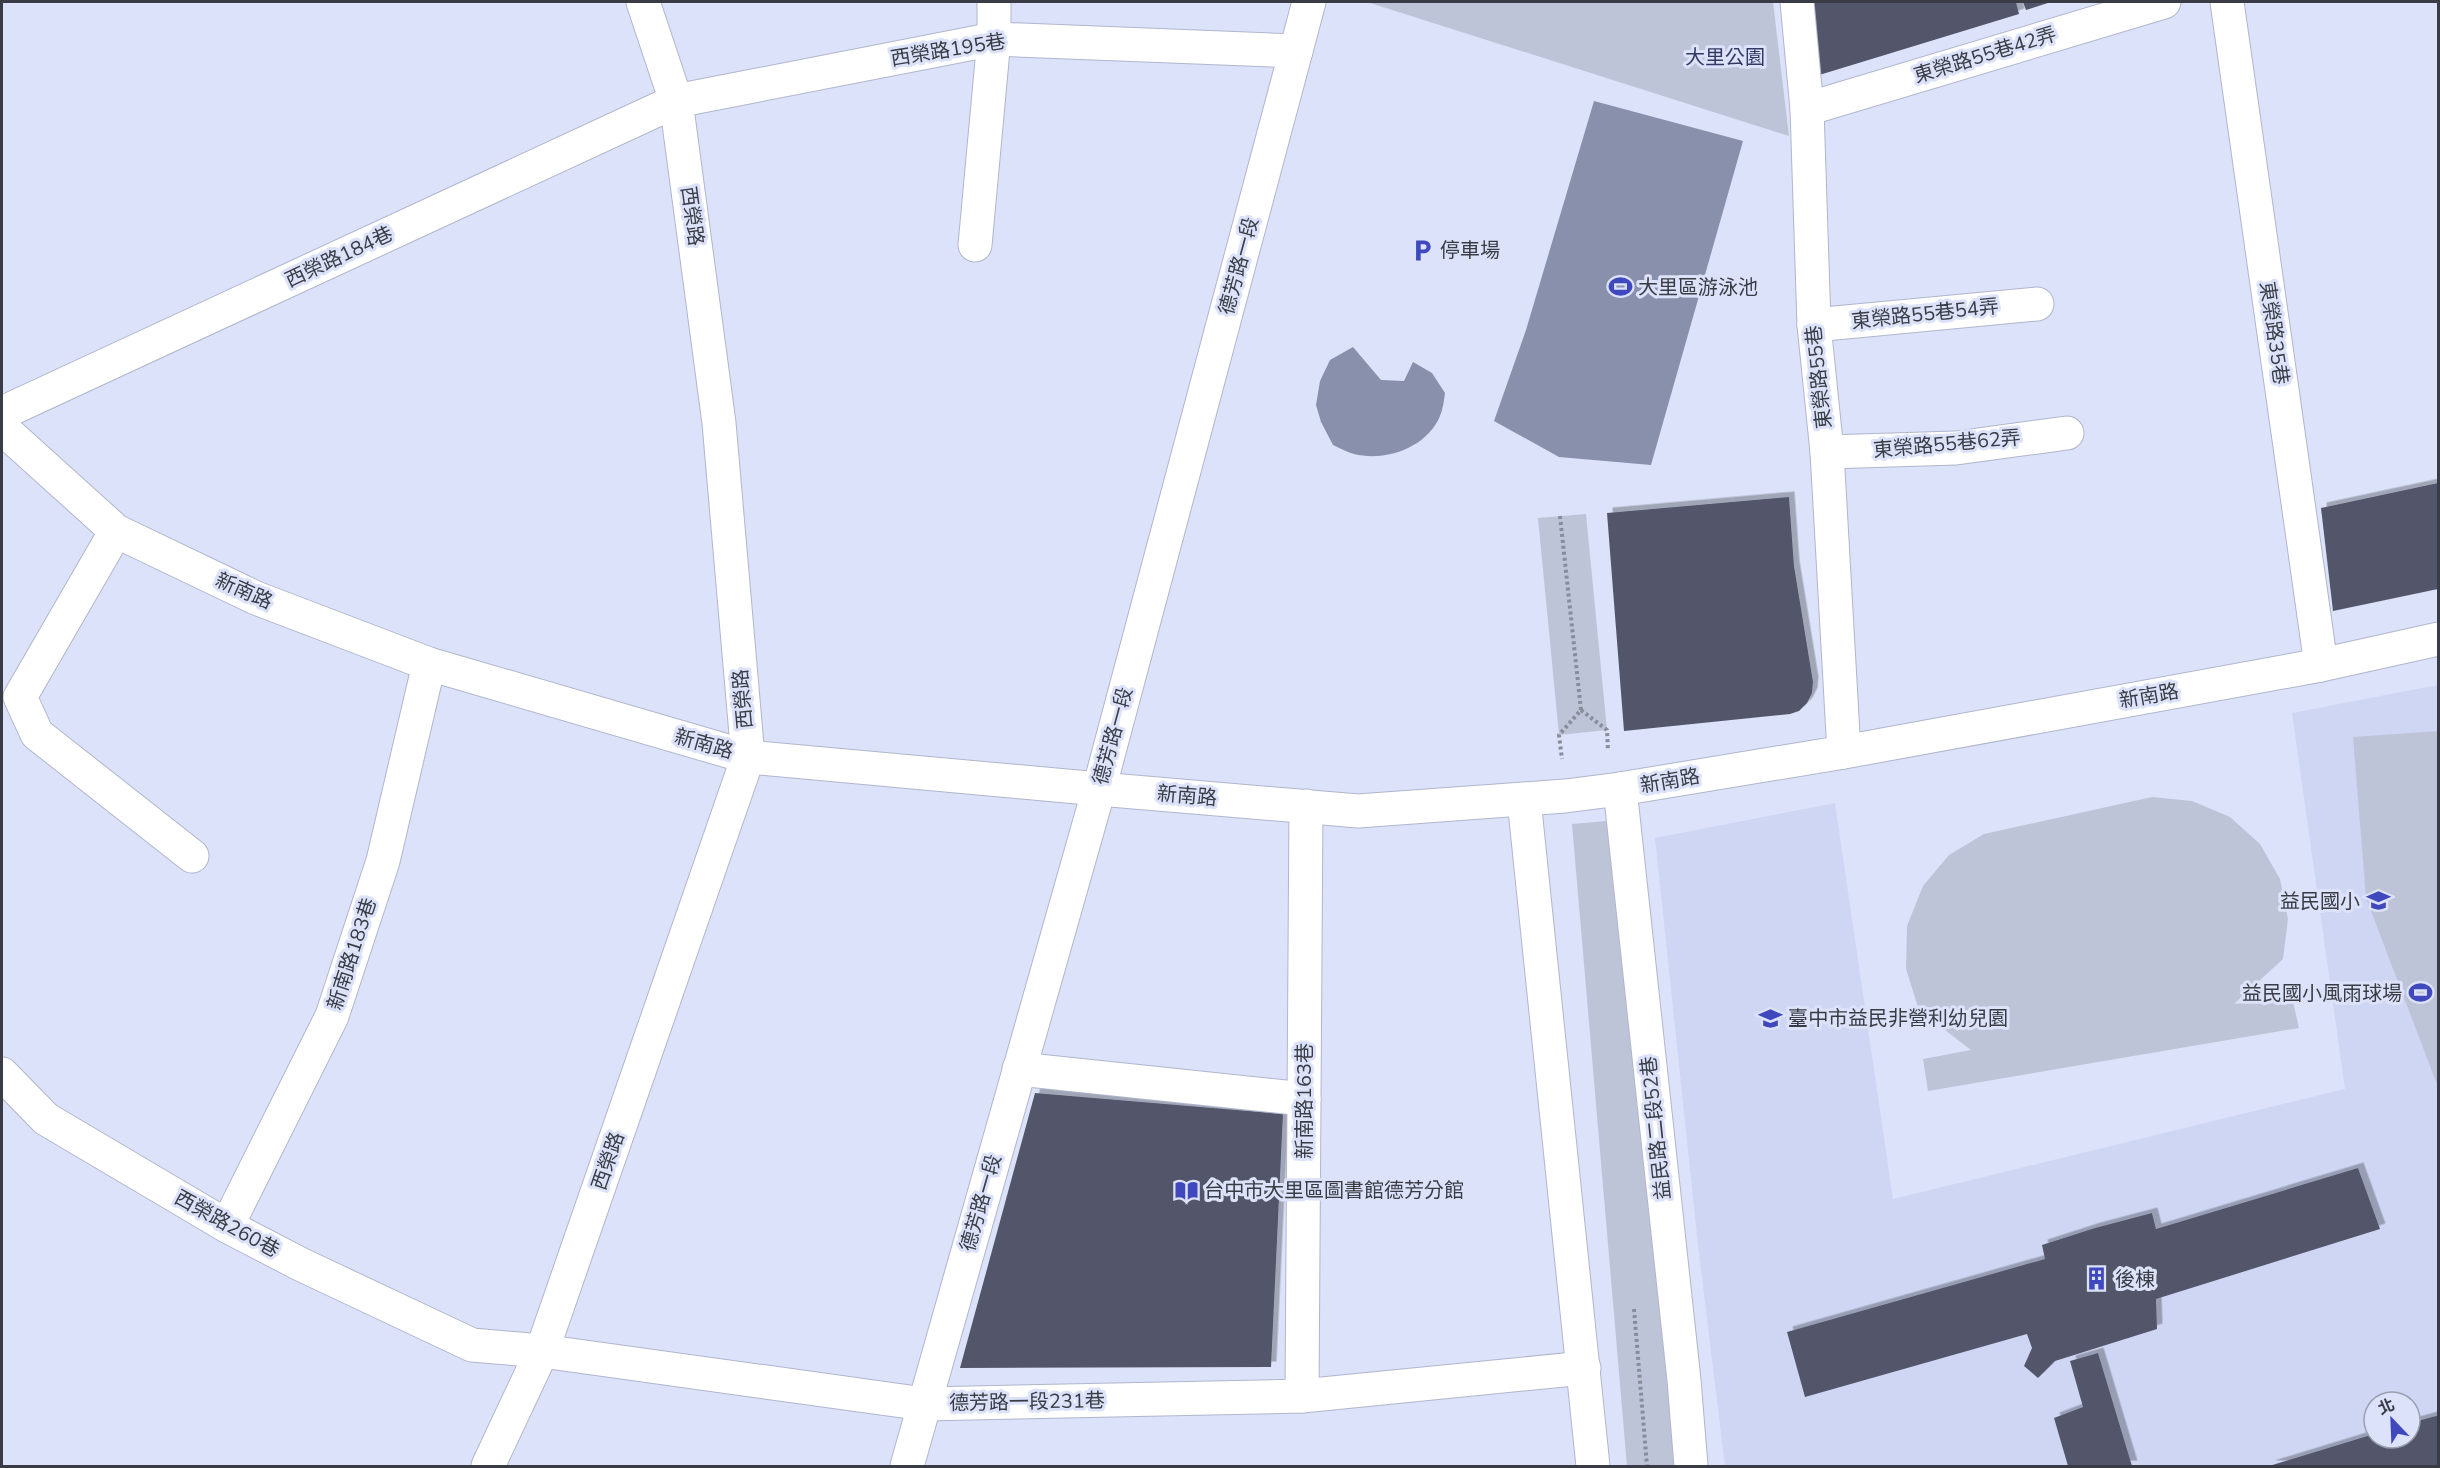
<svg xmlns="http://www.w3.org/2000/svg" width="2440" height="1468" font-family="'Nunito Sans','Noto Sans TC',sans-serif">
	<defs>
		<filter id="shadow"><feDropShadow dx="5.5" dy="-5.5" stdDeviation="0" flood-color="#0004"/></filter>
	</defs>
	<rect width="100%" height="100%" fill="#dce2f9"/>
	<path fill="#ced6f3" fill-rule="evenodd" d="M2438,685V1466H1725L1698,1245L1655,838L1835,803L1893,1199L2345,1089L2292,713ZM2374,1402H2410V1438H2374Z"/>
	<g fill="#bec4d8">
		<path d="M1367,2H1773L1789,136Z"/>
		<path d="M1586,514L1607,730L1559,735L1538,518Z"/>
		<path d="M2438,731V1087L2366,898L2353,737Z"/>
		<path d="M2152,797L2192,801L2230,817L2260,844L2280,879L2288,919L2283,959L2234,1004L2292,997L2299,1028L1928,1091L1923,1059L1971,1050L1919,1010L1906,969L1907,926L1923,886L1949,855L1984,834Z"/>
		<path d="M1618,820L1675,1466H1627L1572,824Z"/>
	</g>
	<g fill="#8990ac">
		<path d="M1594,101L1743,141L1651,465L1559,457L1494,421L1526,330Z"/>
		<path d="M1353,347L1381,380L1404,381L1413,362L1432,373L1445,393C1444,400 1443,409 1440,416C1427,447 1387,462 1354,454C1347,452 1340,448 1333,445L1321,422L1316,405L1320,381L1330,360Z"/>
	</g>
	<g fill="#53576b" filter="url(#shadow)">
		<path d="M1811,2H2016L2019,14L1816,76Z"/>
		<path d="M2023,2H2051L2026,10Z"/>
		<path d="M2438,483V589L2333,611L2321,508Z"/>
		<path d="M1789,497L1794,566L1813,682L1812,693L1807,703L1799,711L1790,714L1624,731L1607,513Z"/>
		<path d="M1035,1093L1283,1114L1271,1367L960,1368Z"/>
		<path d="M2358,1168L2380,1229L2156,1299L2157,1329L2055,1361L2038,1378L2024,1366L2032,1348L2027,1334L1805,1397L1787,1332L2045,1259L2042,1245L2095,1228L2152,1213L2156,1229Z"/>
		<path d="M2098,1353L2132,1466H2068L2054,1418L2083,1407L2070,1361Z"/>
		<path d="M2436,1416H2438V1466H2269L2374,1434V1438H2410V1423Z"/>
	</g>
	<g fill="none" stroke-linecap="round" stroke-linejoin="round">
		<defs>
			<g id="minor">
				<path d="M1797,2L1807,109L1814,325L1827,452L1844,752"/>
				<path d="M2227,2L2321,665"/>
				<path d="M1807,109L2164,2"/>
				<path d="M975,245L994,39V2"/>
				<path d="M1814,325L2037,304"/>
				<path d="M2,413L676,101L994,39L1296,51"/>
				<path d="M2,428L116,531L256,598L429,664L748,757L1099,789L1358,811L1565,796L1620,789L1844,752L2321,665L2438,639"/>
				<path d="M1827,452L1956,448L2067,433"/>
				<path d="M116,531L20,697L37,734L192,856"/>
				<path d="M1620,789L1684,1380L1691,1466"/>
				<path d="M1524,800L1593,1466"/>
				<path d="M1019,1069L1304,1099"/>
				<path d="M2,1074L46,1119L227,1226L300,1264L472,1345L542,1351L924,1404L1302,1396L1584,1368"/>
				<path d="M227,1226L332,1016L383,861L429,664"/>
				<path d="M1302,1396L1306,806"/>
				<path d="M488,1466L542,1351L748,757L719,423L676,101L643,2"/>
				<path d="M907,1466L1099,789L1309,2"/>
			</g>
		</defs>
		<use href="#minor" stroke="#b0b6cc" stroke-width="35"/>
		<g stroke="#878c9b" stroke-width="4" stroke-dasharray="3 3" stroke-linecap="butt">
			<path d="M1560,516L1581,710L1559,735L1562,759"/>
			<path d="M1581,710L1607,730L1608,751"/>
			<path d="M1634,1309L1647,1466"/>
		</g>
		<use href="#minor" stroke="#fff" stroke-width="33"/>
	</g>
	<defs>
		<symbol id="parking-bare" viewBox="-9 -9 18 18"><path d="M-3.5-5.5H1a3.5 3.5 0 0 1 0 7H-1V5.5H-3.5ZM-1-3.4V-.6H.8a1.4 1.4 0 0 0 0-2.8Z" fill="#4048bd" stroke="#dce2f9" stroke-width="2.5" paint-order="stroke"/></symbol>
		<symbol id="stadium-bare" viewBox="-9 -9 18 18"><path d="M0-5a6.5 5 0 1 0 0 10a6.5 5 0 1 0 0-10ZM-3.5-1.8h7v3.6h-7Z" fill="#4048bd" stroke="#dce2f9" stroke-width="2.5" paint-order="stroke"/></symbol>
		<symbol id="school-bare" viewBox="-9 -9 18 18"><path d="M0-5L7-2L0 1L-7-2ZM-4 1L0 2.5L4 1V4Q0 6-4 4Z" fill="#4048bd" stroke="#dce2f9" stroke-width="2.5" paint-order="stroke"/></symbol>
		<symbol id="library-bare" viewBox="-9 -9 18 18"><path d="M-6-4Q-3-5.5-.7-3.5V5Q-3 3-6 4ZM6-4Q3-5.5 .7-3.5V5Q3 3 6 4Z" fill="#4048bd" stroke="#dce2f9" stroke-width="2.5" paint-order="stroke"/></symbol>
		<symbol id="building-bare" viewBox="-9 -9 18 18"><path d="M-4-6H4V6H1V3H-1V6H-4ZM-2.5-4.3h1.7v1.8h-1.7ZM.8-4.3h1.7v1.8H.8ZM-2.5-1h1.7V.8h-1.7ZM.8-1h1.7V.8H.8Z" fill="#4048bd" stroke="#dce2f9" stroke-width="2.5" paint-order="stroke"/></symbol>
	</defs>
	<g fill-rule="evenodd">
		<use href="#parking-bare" x="1406" y="234" width="33" height="33"/>
		<use href="#stadium-bare" x="1604" y="270" width="33" height="33"/>
		<use href="#school-bare" x="2362" y="884" width="33" height="33"/>
		<use href="#stadium-bare" x="2404" y="976" width="33" height="33"/>
		<use href="#school-bare" x="1754" y="1002" width="33" height="33"/>
		<use href="#library-bare" x="1170" y="1174" width="33" height="33"/>
		<use href="#building-bare" x="2080" y="1262" width="33" height="33"/>
	</g>
	<g text-anchor="middle" dominant-baseline="central" stroke-width="6" stroke-linejoin="round" paint-order="stroke">
		<g font-size="20" fill="#393c44" stroke="#dce2f9">
			<text transform="translate(948 50) rotate(-9)">西榮路195巷</text>
			<text transform="translate(1985 55) rotate(-17)">東榮路55巷42弄</text>
			<text transform="translate(692 216) rotate(82)">西榮路</text>
			<text transform="translate(339 257) rotate(-25)">西榮路184巷</text>
			<text transform="translate(1239 266) rotate(-75)">德芳路一段</text>
			<text transform="translate(1925 314) rotate(-6)">東榮路55巷54弄</text>
			<text transform="translate(2274 333) rotate(82)">東榮路35巷</text>
			<text transform="translate(1819 377) rotate(-96)">東榮路55巷</text>
			<text transform="translate(1947 444) rotate(-5)">東榮路55巷62弄</text>
			<text transform="translate(244 591) rotate(24)">新南路</text>
			<text transform="translate(2149 696) rotate(-10)">新南路</text>
			<text transform="translate(743 699) rotate(-95)">西榮路</text>
			<text transform="translate(1113 736) rotate(-75)">德芳路一段</text>
			<text transform="translate(704 744) rotate(16)">新南路</text>
			<text transform="translate(1670 781) rotate(-10)">新南路</text>
			<text transform="translate(1187 796) rotate(5)">新南路</text>
			<text transform="translate(352 954) rotate(-72)">新南路183巷</text>
			<text transform="translate(1304 1101) rotate(-90)">新南路163巷</text>
			<text transform="translate(1656 1128) rotate(-96)">益民路二段52巷</text>
			<text transform="translate(608 1161) rotate(-71)">西榮路</text>
			<text transform="translate(981 1203) rotate(-74)">德芳路一段</text>
			<text transform="translate(227 1224) rotate(29)">西榮路260巷</text>
			<text transform="translate(1027 1402) rotate(-1)">德芳路一段231巷</text>
		</g>
		<g font-size="20" fill="#323a64" stroke="#dce2f9">
			<text x="1725" y="57">大里公園</text>
		</g>
		<g font-size="20" fill="#393c44" stroke="#dce2f9" text-anchor="start">
			<text x="1440" y="250">停車場</text>
			<text x="1638" y="287">大里區游泳池</text>
			<text x="2360" y="901" text-anchor="end">益民國小</text>
			<text x="2402" y="993" text-anchor="end">益民國小風雨球場</text>
			<text x="1788" y="1018">臺中市益民非營利幼兒園</text>
			<text x="1204" y="1190">台中市大里區圖書館德芳分館</text>
			<text x="2115" y="1279">後棟</text>
		</g>
	</g>
	<rect width="2440" height="1468" fill="none" stroke="#393c44" stroke-width="6"/>
	<g transform="translate(2392 1420) rotate(337)"><circle r="28" fill="#dce2f9" stroke="#9ba0b1" stroke-width="1.5"/>
	<path d="M0-4.5L10 22L0 15L-10 22Z" fill="#4048bd"/>
	<text y="-9" font-size="16" font-weight="bold" text-anchor="middle" fill="#393c44">北</text>
	</g>
</svg>
